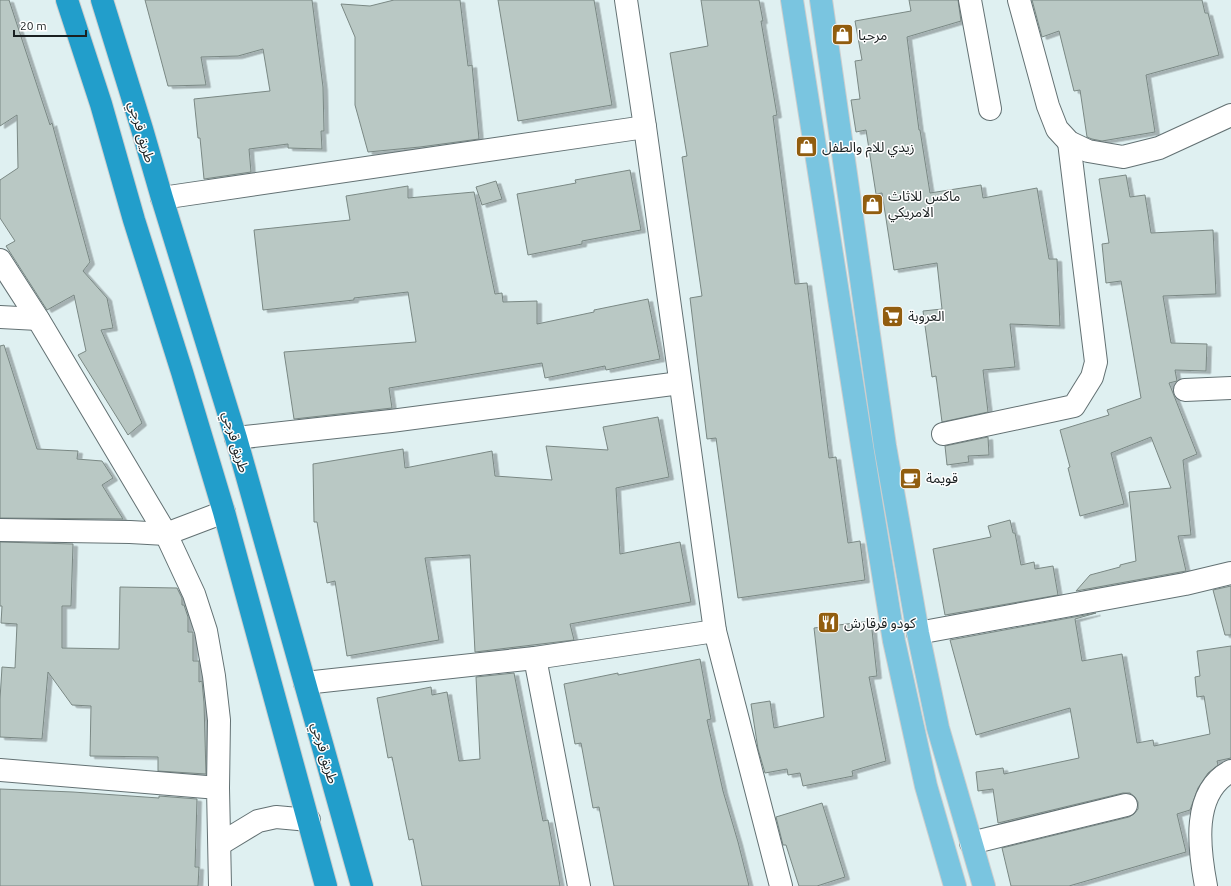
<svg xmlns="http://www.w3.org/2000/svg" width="1231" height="886" font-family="Ubuntu,'Noto Sans Arabic',sans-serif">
	<defs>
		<filter id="shadow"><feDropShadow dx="4.5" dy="2.5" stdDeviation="0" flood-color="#0004"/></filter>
	</defs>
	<rect width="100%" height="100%" fill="#dff0f1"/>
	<g fill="#b9c8c4" stroke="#7a8884" filter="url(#shadow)">
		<path d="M0,0H9L50,125L52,123L90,262L83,271L107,298L113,328L101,330L142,423L128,435L78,355L86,351L74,295L47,310L6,246L15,241L0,218V180L18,168L17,115L0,126Z"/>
		<path d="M145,0H312L323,87L324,131H321L322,149L288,148V144L249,149L251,172L204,179L200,138H198L194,99L270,91L263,49L238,56L201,57L206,85L168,86Z"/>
		<path d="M394,0H460L468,66L472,65L479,139L420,147L368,152L355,105V37L341,4L370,6Z"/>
		<path d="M498,0H594L612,105L518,121Z"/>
		<path d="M701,0H759L763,21H761L777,115L773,116L795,284L807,283L829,458L836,457L848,543L860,541L865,580L738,598L716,438L707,439L690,298L702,296L682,157L687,156L670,53L708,46Z"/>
		<path d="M909,0H958L961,21L907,37L919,130H920L930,193L981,185L983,198L1037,188L1049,259H1057L1060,326L1010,324L1015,367L983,370L988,412L942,422L936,376L932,377L923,311L942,309L937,263L894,270L882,193L876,194L866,130L856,132L851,100L860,99L855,61L862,60L855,21L911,11Z"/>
		<path d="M1032,0H1202L1205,13H1208L1219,55L1146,75L1155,132L1102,141L1092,139L1087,137L1080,90L1074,91L1059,31L1042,37Z"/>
		<path d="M630,170L641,230L582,241V244L528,255L517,194L576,183L575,180Z"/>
		<path d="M1126,175L1130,197L1145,195L1151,233L1213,230L1216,294L1163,296L1171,343L1207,344L1206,371L1175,370L1177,381L1169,383L1197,454L1183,460L1191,535L1178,536L1186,571L1076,591L1090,575L1120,567V565L1136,561L1129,492L1171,488L1151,437L1111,453L1124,504L1080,516L1068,468L1070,467L1060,430L1109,415L1107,410L1141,398L1121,281L1106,283L1102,244L1109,243L1099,179Z"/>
		<path d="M496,181L502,199L482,205L476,187Z"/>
		<path d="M408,186V198L474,192L495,294L502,293L503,302L537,301V324L594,312V310L648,299L660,359L606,370L605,366L545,378L542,363L389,388L392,408L294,419L284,352L416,342L408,292L354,298V300L263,310L254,230L350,220L346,196Z"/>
		<path d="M4,345L37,449L78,451L77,459L102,461L113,478L102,485L123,519L0,518V346Z"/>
		<path d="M658,417L669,477L616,488L620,554L680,542L691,602L570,624L574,640L475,652L470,555L425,558L439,640L347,656L335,581L327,583L317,522H314L313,464L403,449L405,468L492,451L495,476L552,480L546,446L608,450L603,427Z"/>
		<path d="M988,437L989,455L968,456L969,462L947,465L945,446Z"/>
		<path d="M1010,520L1013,533H1015L1021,565L1034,562L1035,569L1053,566L1058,595L945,615L933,549L991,537L988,526Z"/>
		<path d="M0,542L73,544L71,606H62V648L119,649L120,587L177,588L182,598V605H184L188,617V632H193V661H199V682L202,681L204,703L206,774L158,771V757L90,756L91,706L72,705L48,672L42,739L0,737V699L2,667L15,668L17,624L1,623L2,606H0Z"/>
		<path d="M1231,586V635H1225L1213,590Z"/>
		<path d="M1096,613L1075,619L1082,661L1122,654L1137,743L1153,740L1154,746L1210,734L1204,696L1197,697L1195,677L1200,676L1197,651L1231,646V758L1217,761L1218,765L1208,773L1198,788L1190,810L1177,814L1186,852L1069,886H1011L1002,848L1129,817L1134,814L1138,809V802L1135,797L1130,793H1123L998,823L993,789L978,791L976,772L1003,768L1004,774L1079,758L1070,708L976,735L950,640Z"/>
		<path d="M871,621L877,676L869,677L886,761L852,771L853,776L803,786L800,773L788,775L787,769L765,773L758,749L751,704L770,701L774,728L824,717L814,628Z"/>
		<path d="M700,659L711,719L707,720L723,791L738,842L749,886H614L599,807L593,808L581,743L575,744L564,684L618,673V675Z"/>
		<path d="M514,673L543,821L548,820L560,886H422L413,839L409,840L392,757L388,758L377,698L431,687L432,695L447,692L459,761L480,759L476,677Z"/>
		<path d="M0,789L73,792L159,798V796L197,799L195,867H199L198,886H0Z"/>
		<path d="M822,803L845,877L817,886H799L786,845H783L776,817Z"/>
	</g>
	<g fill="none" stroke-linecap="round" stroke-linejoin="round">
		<defs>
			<g id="minor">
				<path d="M626,0L645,127L715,631L781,886"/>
				<path d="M970,0L990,109"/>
				<path d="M1019,0L1048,106L1057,129L1069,142L1088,151L1123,157L1159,148L1231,115"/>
				<path d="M162,198L645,127"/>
				<path d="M0,260L38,319L166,534L194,594L206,631L214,676L219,720L218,788"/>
				<path d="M0,317L38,319"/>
				<path d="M1185,390L1231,388"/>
				<path d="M943,434L1074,406L1092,377L1096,362L1069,142"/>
				<path d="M236,438L391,421L680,383"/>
				<path d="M0,530L130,532L166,534L224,512"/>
				<path d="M918,633L1185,584L1231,573"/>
				<path d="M535,658L579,886"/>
				<path d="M305,683L535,658L715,631"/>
				<path d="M0,770L218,788L220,886"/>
				<path d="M971,843L1126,805"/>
				<path d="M220,844L258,821L276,817L309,820"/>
				<path d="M1206,886C1199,849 1191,792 1231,771"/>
			</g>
			<g id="major">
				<path d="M792,0L863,452L894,641L926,786L955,886"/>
				<path d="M821,0L885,446L918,633L938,728L984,886"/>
			</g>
			<g id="highway">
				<path d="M67,0L101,104L134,220L182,372L224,512L326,886"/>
				<path d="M102,0L142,129L162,198L236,438L362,886"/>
			</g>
		</defs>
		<use href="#minor" stroke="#637173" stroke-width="24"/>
		<use href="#major" stroke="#cdcece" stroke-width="24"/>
		<use href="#highway" stroke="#cdcece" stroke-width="24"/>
		<use href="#minor" stroke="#fff" stroke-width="22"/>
		<use href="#major" stroke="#7ac5e0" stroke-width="22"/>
		<use href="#highway" stroke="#229ecb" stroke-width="22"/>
	</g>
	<defs>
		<symbol id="shop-square" viewBox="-11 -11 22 22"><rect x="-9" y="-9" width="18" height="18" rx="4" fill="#915d0f" stroke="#fff"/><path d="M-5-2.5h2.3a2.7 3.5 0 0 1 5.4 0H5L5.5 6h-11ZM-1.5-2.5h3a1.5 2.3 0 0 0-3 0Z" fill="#fff"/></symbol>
		<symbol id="supermarket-square" viewBox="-11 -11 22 22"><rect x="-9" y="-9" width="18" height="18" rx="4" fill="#915d0f" stroke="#fff"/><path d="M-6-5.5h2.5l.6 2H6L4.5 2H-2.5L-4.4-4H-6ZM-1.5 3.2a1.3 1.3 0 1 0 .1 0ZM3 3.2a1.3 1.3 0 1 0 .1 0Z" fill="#fff"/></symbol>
		<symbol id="cafe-square" viewBox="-11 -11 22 22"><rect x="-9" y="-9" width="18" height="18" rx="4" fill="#915d0f" stroke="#fff"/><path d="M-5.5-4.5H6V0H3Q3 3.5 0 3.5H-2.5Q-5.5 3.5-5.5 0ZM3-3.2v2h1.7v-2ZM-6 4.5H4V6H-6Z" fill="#fff"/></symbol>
		<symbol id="restaurant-square" viewBox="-11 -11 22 22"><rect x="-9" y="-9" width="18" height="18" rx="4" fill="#915d0f" stroke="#fff"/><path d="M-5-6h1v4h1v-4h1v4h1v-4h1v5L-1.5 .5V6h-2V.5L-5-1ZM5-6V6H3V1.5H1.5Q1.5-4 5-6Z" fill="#fff"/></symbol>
	</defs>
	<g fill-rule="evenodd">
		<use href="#shop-square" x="830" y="22" width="25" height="25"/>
		<use href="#shop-square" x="794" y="134" width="25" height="25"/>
		<use href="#shop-square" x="860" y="192" width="25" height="25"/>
		<use href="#supermarket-square" x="880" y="304" width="25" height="25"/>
		<use href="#cafe-square" x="898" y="466" width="25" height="25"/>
		<use href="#restaurant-square" x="816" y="610" width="25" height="25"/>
	</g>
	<g text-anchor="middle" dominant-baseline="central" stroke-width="3" stroke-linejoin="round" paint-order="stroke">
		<g font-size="14" fill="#1a2021" stroke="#fff" text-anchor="start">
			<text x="858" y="35">مرحبا</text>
			<text x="822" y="147">زيدي للام والطفل</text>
			<text x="888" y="196">ماكس للاثاث<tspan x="888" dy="16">الامريكي</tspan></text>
			<text x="908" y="316">العروبة</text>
			<text x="926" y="478">قويمة</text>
			<text x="844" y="623">كودو قرقارش</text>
		</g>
		<g font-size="14" fill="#1a2021" stroke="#fff">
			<text transform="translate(142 132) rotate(74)">طريق قرجي</text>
			<text transform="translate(236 442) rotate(74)">طريق قرجي</text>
			<text transform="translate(325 753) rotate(74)">طريق قرجي</text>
		</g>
	</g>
	<path d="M14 30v6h72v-6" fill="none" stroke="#1a2021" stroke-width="2"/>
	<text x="20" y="30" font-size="12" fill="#1a2021" stroke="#ffffff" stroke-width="3" paint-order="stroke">20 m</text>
</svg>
